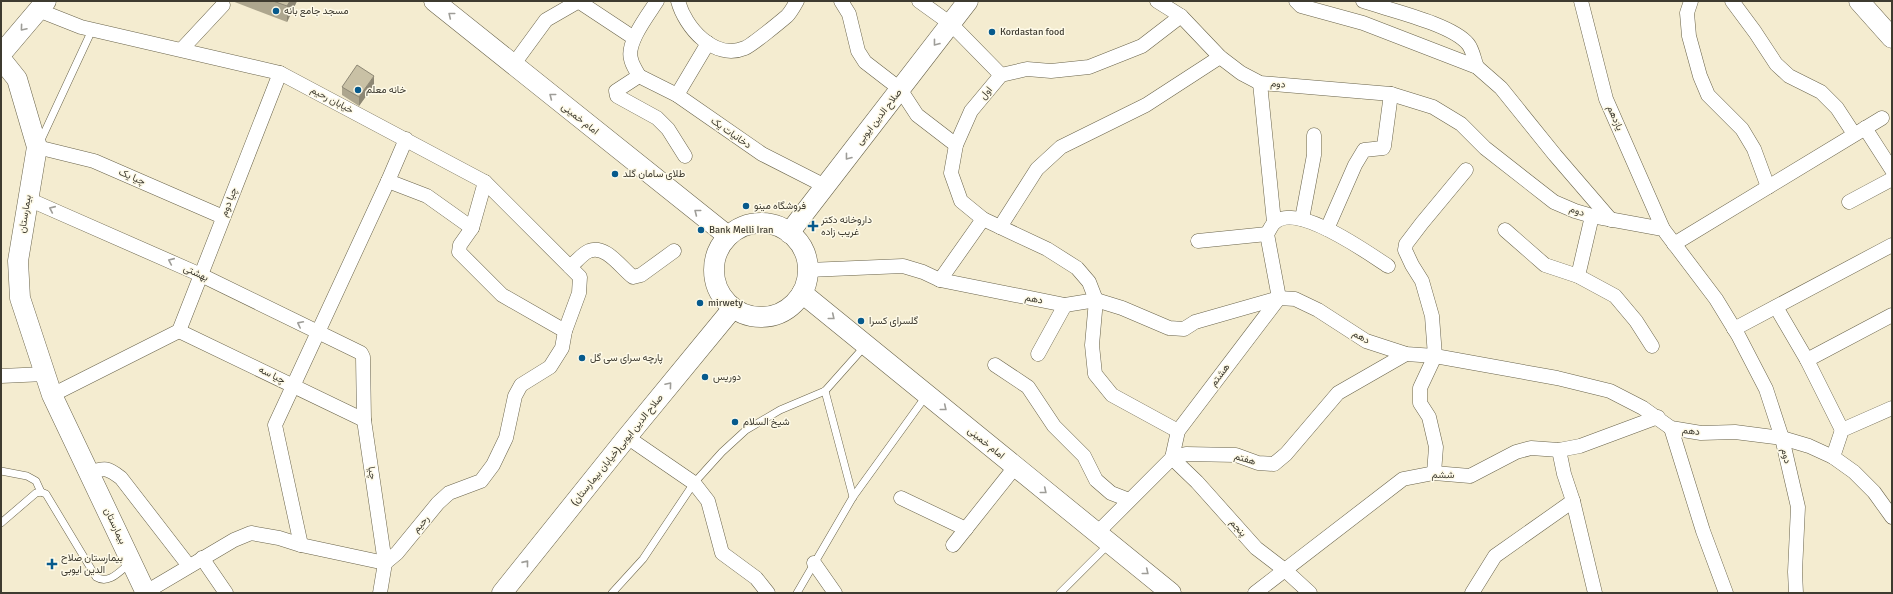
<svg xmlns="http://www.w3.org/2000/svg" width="1893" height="594" font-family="Signika,Vazirmatn,sans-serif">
	<rect width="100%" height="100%" fill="#f4ecd0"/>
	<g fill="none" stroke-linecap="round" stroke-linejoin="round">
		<defs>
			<g id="lane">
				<path d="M40,142L92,30"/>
				<path d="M825,391L853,497"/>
				<path d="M1,471L27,476L36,481L41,492"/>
				<path d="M1,523L36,493L41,492L46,494L96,577C109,585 120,571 130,563"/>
				<path d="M612,593L643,559L694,483L722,452L746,430L780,410L825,391L865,346"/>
				<path d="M797,593L853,497L926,396"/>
				<path d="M1060,593L1109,544"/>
			</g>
			<g id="street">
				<path d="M578,1L634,38"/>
				<path d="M678,1C685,27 714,61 745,48C752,45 780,22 787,16C791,12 794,6 797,1"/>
				<path d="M841,1L849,14L858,51L865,62L900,89L917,115L956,145"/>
				<path d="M919,1L951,24L1001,75"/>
				<path d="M1157,1L1181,16L1220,57L1241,73L1260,83L1391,94L1433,107L1461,124L1485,148L1554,202L1575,211L1592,216L1663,229L1716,299L1738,335L1766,389L1782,438L1798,507L1795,572L1796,593"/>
				<path d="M1296,1L1301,6L1363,23L1477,67L1501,88L1555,155L1611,220"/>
				<path d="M1363,1C1389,10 1452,24 1468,44C1473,50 1474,60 1477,67"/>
				<path d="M1581,1L1606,99L1663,229"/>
				<path d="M1691,1L1687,13L1689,36L1700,76L1708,95L1742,129L1754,149L1768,187"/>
				<path d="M1732,1L1755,32L1776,64L1789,76L1821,92L1837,108L1854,134"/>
				<path d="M38,10L81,27L280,73L485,182L580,277L579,293L565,331L562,348L550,367L521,385L515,396L506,438L493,465L481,481L449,493L438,503L397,553L385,563L301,545L279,538L251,533L234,540L146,592"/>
				<path d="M182,49L223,5"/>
				<path d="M513,65L546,20L579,1"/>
				<path d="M639,76L677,95L762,154L825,186"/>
				<path d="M639,76L616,91L617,96L657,118L668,129L685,156"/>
				<path d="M639,76C636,70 632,65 631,59C626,43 648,15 657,1"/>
				<path d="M1260,83L1274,222"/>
				<path d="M677,95L708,43"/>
				<path d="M1865,128L1892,170"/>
				<path d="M37,147L94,161L223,217"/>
				<path d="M388,181L427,196L472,228"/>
				<path d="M485,182L472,228L460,245L459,252L502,295L565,331"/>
				<path d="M28,199L201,275L361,353L363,357L364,420L385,563L380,593"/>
				<path d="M1849,202L1892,179"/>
				<path d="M1302,219L1314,155V135"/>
				<path d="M1000,227L1037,169L1061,147L1146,105L1220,57"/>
				<path d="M1327,229L1355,165L1364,150L1383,148L1384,146L1391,94"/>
				<path d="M1505,230L1545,265L1578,276L1615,296L1636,321L1652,346"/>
				<path d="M1198,241L1267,234"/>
				<path d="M1674,244L1882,118"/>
				<path d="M570,267C576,262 583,253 589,251C606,244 621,268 633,277L641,275L674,251"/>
				<path d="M808,270L903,266L923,272L940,280L1065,305L1096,300L1122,308L1169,328L1184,329L1195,322L1279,298L1295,299L1318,310L1366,341L1406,354L1435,356L1557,378L1610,391L1643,408L1671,428L1701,433L1735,432L1782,438L1809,446L1833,457L1854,472L1874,492L1892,517"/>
				<path d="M1578,276L1592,216"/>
				<path d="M940,280L983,219"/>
				<path d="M1776,307L1807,360"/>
				<path d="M1734,329L1892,245"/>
				<path d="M179,331L280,73"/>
				<path d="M179,331L364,420"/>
				<path d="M1038,354L1065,305"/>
				<path d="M995,365L1028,387L1054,426L1084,456L1096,480L1111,493L1129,500"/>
				<path d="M1,376L45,374"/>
				<path d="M52,395L179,331"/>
				<path d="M1671,428L1703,531L1726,593"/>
				<path d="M1842,430L1807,360L1892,315"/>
				<path d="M1178,431L1112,395L1095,374L1092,345L1096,300L1089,282L1077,268L1047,249L983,219L961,201L951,173L956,145L971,111L1001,75L1027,69L1051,71L1089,67L1142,46L1181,16"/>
				<path d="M627,437L694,483L708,501L722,553L756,578L768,593"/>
				<path d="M1559,450L1564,474L1573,501L1595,593"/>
				<path d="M1833,457L1842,430L1892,408"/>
				<path d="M90,473C105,467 108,468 121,478L189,566"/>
				<path d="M1434,473L1436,447L1429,417L1420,403V388L1435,356L1432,316L1422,281L1412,265L1405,250L1406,244L1422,223L1466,170"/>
				<path d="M901,498L966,529"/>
				<path d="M1097,533L1172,458L1186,454L1236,455L1258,463L1274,464L1286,454L1338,393L1406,354"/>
				<path d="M301,545L275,425L388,181L406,139"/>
				<path d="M953,545L1015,467"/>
				<path d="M202,558L226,593"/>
				<path d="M814,563L835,593"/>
				<path d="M1255,593L1403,479L1434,473L1470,476L1516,452L1531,448L1559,450L1580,446L1658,417"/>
				<path d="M1310,593L1286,571L1256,548L1197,482L1172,458L1178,431L1279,298L1267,234C1269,231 1271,226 1274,223C1296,201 1368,253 1388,266"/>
				<path d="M1472,593L1495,556L1573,501"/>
			</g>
			<g id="secondary">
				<path d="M434,1L728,236"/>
				<path d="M1859,1L1892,38"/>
				<path d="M1,54L46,1"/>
				<path d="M1,59L17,79L37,147L18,261L20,298L52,395L146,593"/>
				<circle cx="761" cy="270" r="47"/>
				<path d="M789,233L968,1"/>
				<path d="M802,293L1171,593"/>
				<path d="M502,593L627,437L733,308"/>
			</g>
		</defs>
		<use href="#lane" stroke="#69634a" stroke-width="8"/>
		<use href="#street" stroke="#69634a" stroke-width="15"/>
		<use href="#secondary" stroke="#69634a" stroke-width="21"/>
		<use href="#lane" stroke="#fff" stroke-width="7"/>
		<use href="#street" stroke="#fff" stroke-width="14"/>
		<use href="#secondary" stroke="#fff" stroke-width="20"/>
	</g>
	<g fill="#ada68e">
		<path d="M232,1H297L287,22Z"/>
		<path d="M374,85L359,106L342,95V87Z"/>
	</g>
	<g fill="#8d8774">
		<path d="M290,1H297L287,22V6Z"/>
		<path d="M374,76V85L359,106V97Z"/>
	</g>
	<g fill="#c9c1a5" stroke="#8d8774">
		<path d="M273,1H290L287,6Z"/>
		<path d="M357,65L374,76L359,97L342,87Z"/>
	</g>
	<defs><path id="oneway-chevron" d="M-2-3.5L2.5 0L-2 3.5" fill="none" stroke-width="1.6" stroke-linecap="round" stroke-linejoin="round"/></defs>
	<g stroke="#9e9d98">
		<use href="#oneway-chevron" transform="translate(451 15) rotate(-141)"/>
		<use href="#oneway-chevron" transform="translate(23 28) rotate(130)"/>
		<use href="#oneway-chevron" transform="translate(936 43) rotate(128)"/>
		<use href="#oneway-chevron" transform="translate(552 96) rotate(-142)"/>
		<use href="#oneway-chevron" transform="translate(848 157) rotate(128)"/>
		<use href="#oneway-chevron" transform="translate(52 209) rotate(-156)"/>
		<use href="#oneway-chevron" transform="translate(697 212) rotate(-142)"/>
		<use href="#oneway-chevron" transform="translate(171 261) rotate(-156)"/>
		<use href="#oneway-chevron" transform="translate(832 317) rotate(39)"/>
		<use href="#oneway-chevron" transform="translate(300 324) rotate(-153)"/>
		<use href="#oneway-chevron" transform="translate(669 385) rotate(-50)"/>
		<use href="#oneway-chevron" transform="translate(944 408) rotate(39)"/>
		<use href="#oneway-chevron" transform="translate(1044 491) rotate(39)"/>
		<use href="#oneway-chevron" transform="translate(526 563) rotate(-51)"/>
		<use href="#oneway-chevron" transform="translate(1146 572) rotate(39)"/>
	</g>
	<g fill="#075a8c" stroke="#fefae8" stroke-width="1.5">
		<circle cx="276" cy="11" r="4"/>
		<circle cx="992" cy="32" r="4"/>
		<circle cx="358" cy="90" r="4"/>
		<circle cx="615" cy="174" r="4"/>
		<circle cx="746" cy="206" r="4"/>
		<path d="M811 220h4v4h4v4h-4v4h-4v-4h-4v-4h4z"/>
		<circle cx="701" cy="230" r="4"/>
		<circle cx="700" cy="303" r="4"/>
		<circle cx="861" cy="321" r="4"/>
		<circle cx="582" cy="358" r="4"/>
		<circle cx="705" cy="377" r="4"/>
		<circle cx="735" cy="422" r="4"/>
		<path d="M50 558h4v4h4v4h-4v4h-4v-4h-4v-4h4z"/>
	</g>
	<g text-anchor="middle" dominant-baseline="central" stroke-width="3" stroke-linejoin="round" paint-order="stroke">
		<g font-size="10" fill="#3e3b30" stroke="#fefae8" text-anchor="start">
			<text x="284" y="11">مسجد جامع بانه</text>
			<text x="1000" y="32">Kordastan food</text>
			<text x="366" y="90">خانه معلم</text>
			<text x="623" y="174">طلای سامان گلد</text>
			<text x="754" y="206">فروشگاه مینو</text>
			<text x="821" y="220">داروخانه دکتر<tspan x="821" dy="12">غریب زاده</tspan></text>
			<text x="709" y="230">Bank Melli Iran</text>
			<text x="708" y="303">mirwety</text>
			<text x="869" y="321">گلسرای کسرا</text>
			<text x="590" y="358">پارچه سرای سی گل</text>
			<text x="713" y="377">دوریس</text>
			<text x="743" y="422">شیخ السلام</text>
			<text x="61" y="558">بیمارستان صلاح<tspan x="61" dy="12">الدین ایوبی</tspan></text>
		</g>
		<g font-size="10" fill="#3e3b30" stroke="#fefae8">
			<text transform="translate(1278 84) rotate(5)">دوم</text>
			<text transform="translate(986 93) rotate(-50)">اول</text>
			<text transform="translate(332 100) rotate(28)">خیابان رحیم</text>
			<text transform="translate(879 117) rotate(-52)">صلاح الدین ایوبی</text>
			<text transform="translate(1615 118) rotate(66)">یازدهم</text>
			<text transform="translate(580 119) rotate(38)">امام خمینی</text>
			<text transform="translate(731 133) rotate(35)">دخانیات یک</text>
			<text transform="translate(132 177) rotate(23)">چیا یک</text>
			<text transform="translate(229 202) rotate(-69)">چیا دوم</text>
			<text transform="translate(1577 211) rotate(19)">دوم</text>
			<text transform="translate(25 214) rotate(-81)">بیمارستان</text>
			<text transform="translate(196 273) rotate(25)">بهشتی</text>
			<text transform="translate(1034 299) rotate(11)">دهم</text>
			<text transform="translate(1361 337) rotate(29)">دهم</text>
			<text transform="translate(272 375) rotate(26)">چیا سه</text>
			<text transform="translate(1220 375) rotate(-53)">هشتم</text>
			<text transform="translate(1691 431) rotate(7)">دهم</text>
			<text transform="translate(986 443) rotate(39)">امام خمینی</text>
			<text transform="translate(617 450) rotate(-51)">صلاح الدین ایوبی(خیابان بیمارستان)</text>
			<text transform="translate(1786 456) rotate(77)">دوم</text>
			<text transform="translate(1245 459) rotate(16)">هفتم</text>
			<text transform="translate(372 473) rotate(82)">چیا</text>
			<text transform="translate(1443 475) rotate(1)">ششم</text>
			<text transform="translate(421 524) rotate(-50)">رحیم</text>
			<text transform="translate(115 526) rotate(65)">بیمارستان</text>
			<text transform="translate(1238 528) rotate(48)">پنجم</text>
		</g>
	</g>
	<rect width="1893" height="594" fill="none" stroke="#3e3b30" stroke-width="4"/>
</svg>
